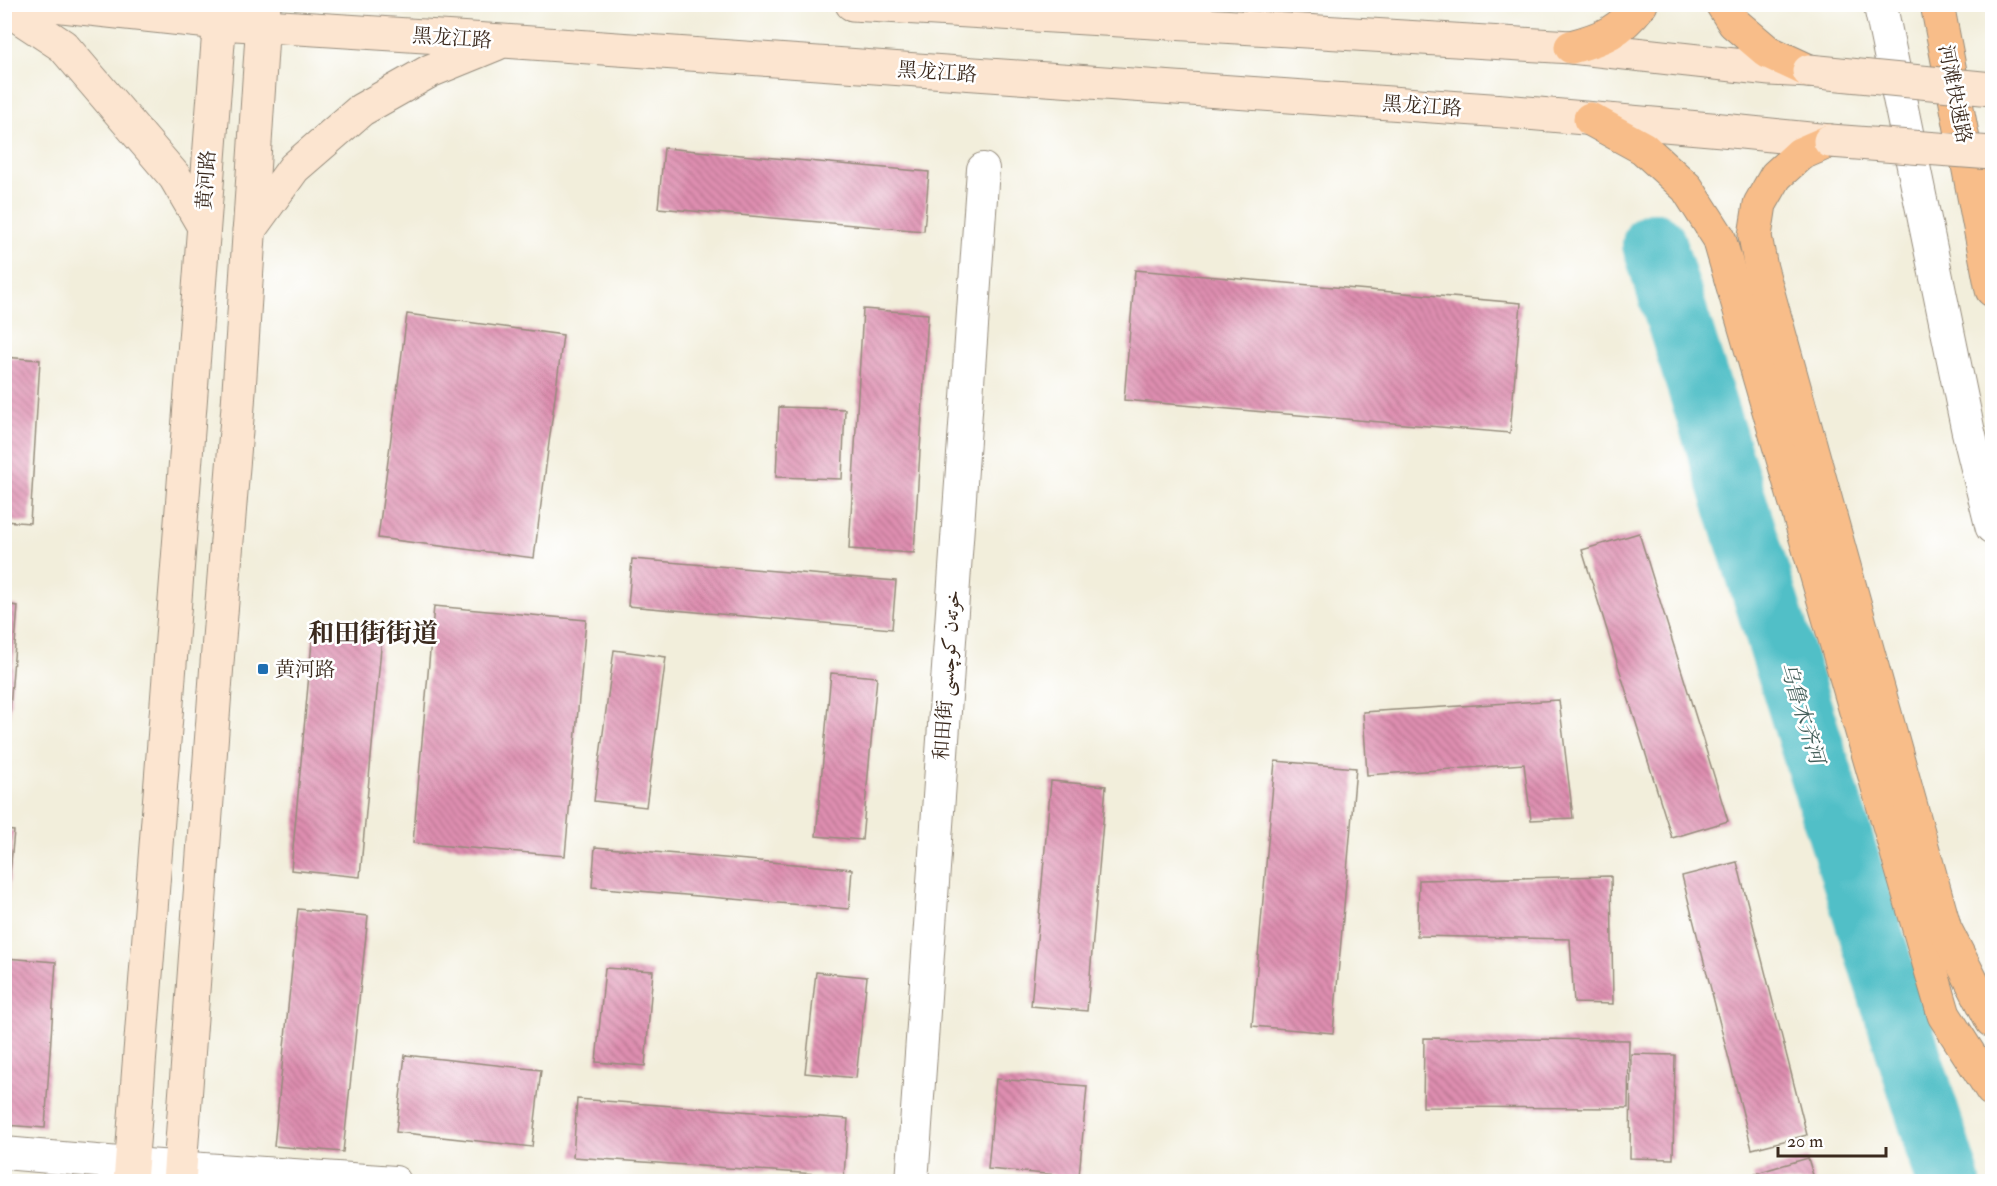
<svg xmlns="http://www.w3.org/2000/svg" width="1997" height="1186" font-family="'IM FELL Double Pica',Amiri,'Noto Serif SC',serif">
	<defs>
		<pattern id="building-back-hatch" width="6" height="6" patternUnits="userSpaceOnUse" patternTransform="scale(1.5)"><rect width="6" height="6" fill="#de8eb0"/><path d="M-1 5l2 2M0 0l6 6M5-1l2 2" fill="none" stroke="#b5748f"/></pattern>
	</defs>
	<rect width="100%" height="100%" fill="#fff"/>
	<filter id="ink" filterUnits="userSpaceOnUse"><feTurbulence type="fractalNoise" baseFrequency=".0167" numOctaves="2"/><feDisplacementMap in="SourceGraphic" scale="12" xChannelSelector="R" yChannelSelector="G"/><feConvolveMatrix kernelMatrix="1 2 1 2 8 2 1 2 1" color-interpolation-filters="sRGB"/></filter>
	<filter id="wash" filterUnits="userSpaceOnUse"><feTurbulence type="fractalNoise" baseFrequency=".008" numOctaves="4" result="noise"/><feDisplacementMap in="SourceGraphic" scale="24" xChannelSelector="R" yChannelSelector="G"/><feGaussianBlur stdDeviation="1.35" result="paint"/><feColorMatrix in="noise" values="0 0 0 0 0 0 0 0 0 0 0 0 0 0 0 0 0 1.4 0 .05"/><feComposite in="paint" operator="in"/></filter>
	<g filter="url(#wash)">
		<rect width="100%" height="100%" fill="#f2eedb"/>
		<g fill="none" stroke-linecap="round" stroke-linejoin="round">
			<path stroke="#51bfc7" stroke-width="64" d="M1654,244L1949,1182"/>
		</g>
		<g id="blocks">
			<g fill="url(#building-back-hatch)">
				<path d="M664,148L929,172L924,231L658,208Z"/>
				<path d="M1135,270L1521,303L1510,433L1124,400Z"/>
				<path d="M863,309L928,314L914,553L849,549Z"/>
				<path d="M407,314L563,335L534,558L378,538Z"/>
				<path d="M4,357L40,360L30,523L4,521Z"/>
				<path d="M779,407L845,409L842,479L776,477Z"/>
				<path d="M1639,533L1728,821L1672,838L1582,550Z"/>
				<path d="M632,559L896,581L892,629L628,606Z"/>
				<path d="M4,604L18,606L7,748H4Z"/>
				<path d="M434,606L586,620L565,856L413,843Z"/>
				<path d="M313,631L382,637L360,877L291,870Z"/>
				<path d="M614,650L666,657L646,807L594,801Z"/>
				<path d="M831,673L877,677L862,840L816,836Z"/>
				<path d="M1559,700L1573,818L1531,820L1524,764L1367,775L1363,712Z"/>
				<path d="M1275,761L1356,768L1333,1033L1252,1026Z"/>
				<path d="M1051,781L1106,786L1087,1011L1031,1006Z"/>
				<path d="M4,830L14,831L7,906H4Z"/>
				<path d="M595,847L852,869L849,909L592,887Z"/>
				<path d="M1737,862L1807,1135L1752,1149L1682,876Z"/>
				<path d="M1611,876L1613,1004L1574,1003L1570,939L1417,936L1419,880Z"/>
				<path d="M298,909L368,916L343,1152L274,1146Z"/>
				<path d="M5,958L56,962L45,1128L5,1125Z"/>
				<path d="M605,968L653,971L645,1066L596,1062Z"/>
				<path d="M816,972L867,977L856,1078L805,1073Z"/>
				<path d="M1424,1038L1629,1040L1628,1108L1423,1107Z"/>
				<path d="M1631,1054L1675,1055L1673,1159L1630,1158Z"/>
				<path d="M405,1055L541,1070L532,1147L396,1132Z"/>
				<path d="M996,1079L1087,1086L1079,1177L988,1169Z"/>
				<path d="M577,1099L848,1119L844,1176L573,1157Z"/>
				<path d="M1808,1158L1815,1182H1755L1753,1174Z"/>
			</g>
		</g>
	</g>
	<g filter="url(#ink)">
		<use href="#blocks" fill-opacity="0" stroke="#968c7c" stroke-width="1.5"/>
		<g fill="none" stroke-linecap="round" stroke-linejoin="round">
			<defs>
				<g id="minor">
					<path d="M4,1153L131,1164L395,1182"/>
					<path d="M912,1182L983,169"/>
				</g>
				<path id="tertiary" d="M1880,4L1968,430L1992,527"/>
				<g id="secondary">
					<path d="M44,4L219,23L503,41L1504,111L1722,130L1830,141"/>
					<path d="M852,4L1571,47L1770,69L1809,71"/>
					<path d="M4,7L63,46L175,177L203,225"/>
					<path d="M249,230L294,168L361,110L430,71L496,44"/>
					<path d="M130,1182L221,4"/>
					<path d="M179,1182L217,663L238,406L264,4"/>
				</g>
				<g id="trunk">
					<path d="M1722,4L1734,23L1768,52L1809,71"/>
					<path d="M1937,4L1992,290"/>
					<path d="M1571,47C1604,38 1619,32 1641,4"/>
					<path d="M1590,119L1643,148L1687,188L1719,238L1944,1015L1992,1090"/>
					<path d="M1830,141L1800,154L1776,176L1760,204L1755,236L1761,268L1945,929L1992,1021"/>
				</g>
			</defs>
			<use href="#minor" stroke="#968c7c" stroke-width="34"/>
			<use href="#tertiary" stroke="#968c7c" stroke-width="35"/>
			<use href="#secondary" stroke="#968c7c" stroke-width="35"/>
			<use href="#trunk" stroke="#968c7c" stroke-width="35"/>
			<use href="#minor" stroke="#fff" stroke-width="32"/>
			<use href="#tertiary" stroke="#fff" stroke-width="33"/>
			<use href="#secondary" stroke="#fce5d0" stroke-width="33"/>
			<use href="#trunk" stroke="#f8bd89" stroke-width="33"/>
			<defs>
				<g id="secondary-bridge">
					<path d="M1809,71L1992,89"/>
					<path d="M1830,141L1992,153"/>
				</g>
			</defs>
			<use href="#secondary-bridge" stroke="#968c7c" stroke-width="35" stroke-linecap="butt"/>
			<use href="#secondary-bridge" stroke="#fce5d0" stroke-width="33"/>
		</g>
	</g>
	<rect fill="#1f6fb2" stroke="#fff" stroke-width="2" x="257" y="663" width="12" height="12" rx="3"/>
	<g text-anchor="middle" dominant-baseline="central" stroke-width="5" stroke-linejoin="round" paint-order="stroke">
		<g font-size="20" fill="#3b2a1e" stroke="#fff">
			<text transform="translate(452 38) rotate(4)">黑龙江路</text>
			<text transform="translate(937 72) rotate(4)">黑龙江路</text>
			<text transform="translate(1955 94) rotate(79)">河滩快速路</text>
			<text transform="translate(1422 106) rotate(4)">黑龙江路</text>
			<text transform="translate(206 180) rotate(-86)">黄河路</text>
			<text transform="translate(947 675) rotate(-86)">和田街 خوتەن كوچىسى</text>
		</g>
		<g font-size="20" fill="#3b2a1e" stroke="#fff" text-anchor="start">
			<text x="275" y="669">黄河路</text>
		</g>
		<g font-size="21" font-style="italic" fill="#435e59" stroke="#fff">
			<text transform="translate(1802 713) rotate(73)">乌鲁木齐河</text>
		</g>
		<g font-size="26" font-weight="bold" fill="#3b2a1e" stroke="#fff">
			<text x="373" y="634">和田街街道</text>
		</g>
	</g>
	<rect width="1997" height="1186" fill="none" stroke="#fff" stroke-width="24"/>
	<path d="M1778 1147v9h108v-9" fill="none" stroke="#3b2a1e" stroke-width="3"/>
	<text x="1787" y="1147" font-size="18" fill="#3b2a1e" stroke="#ffffff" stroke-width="4.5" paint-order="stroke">20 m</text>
</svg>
